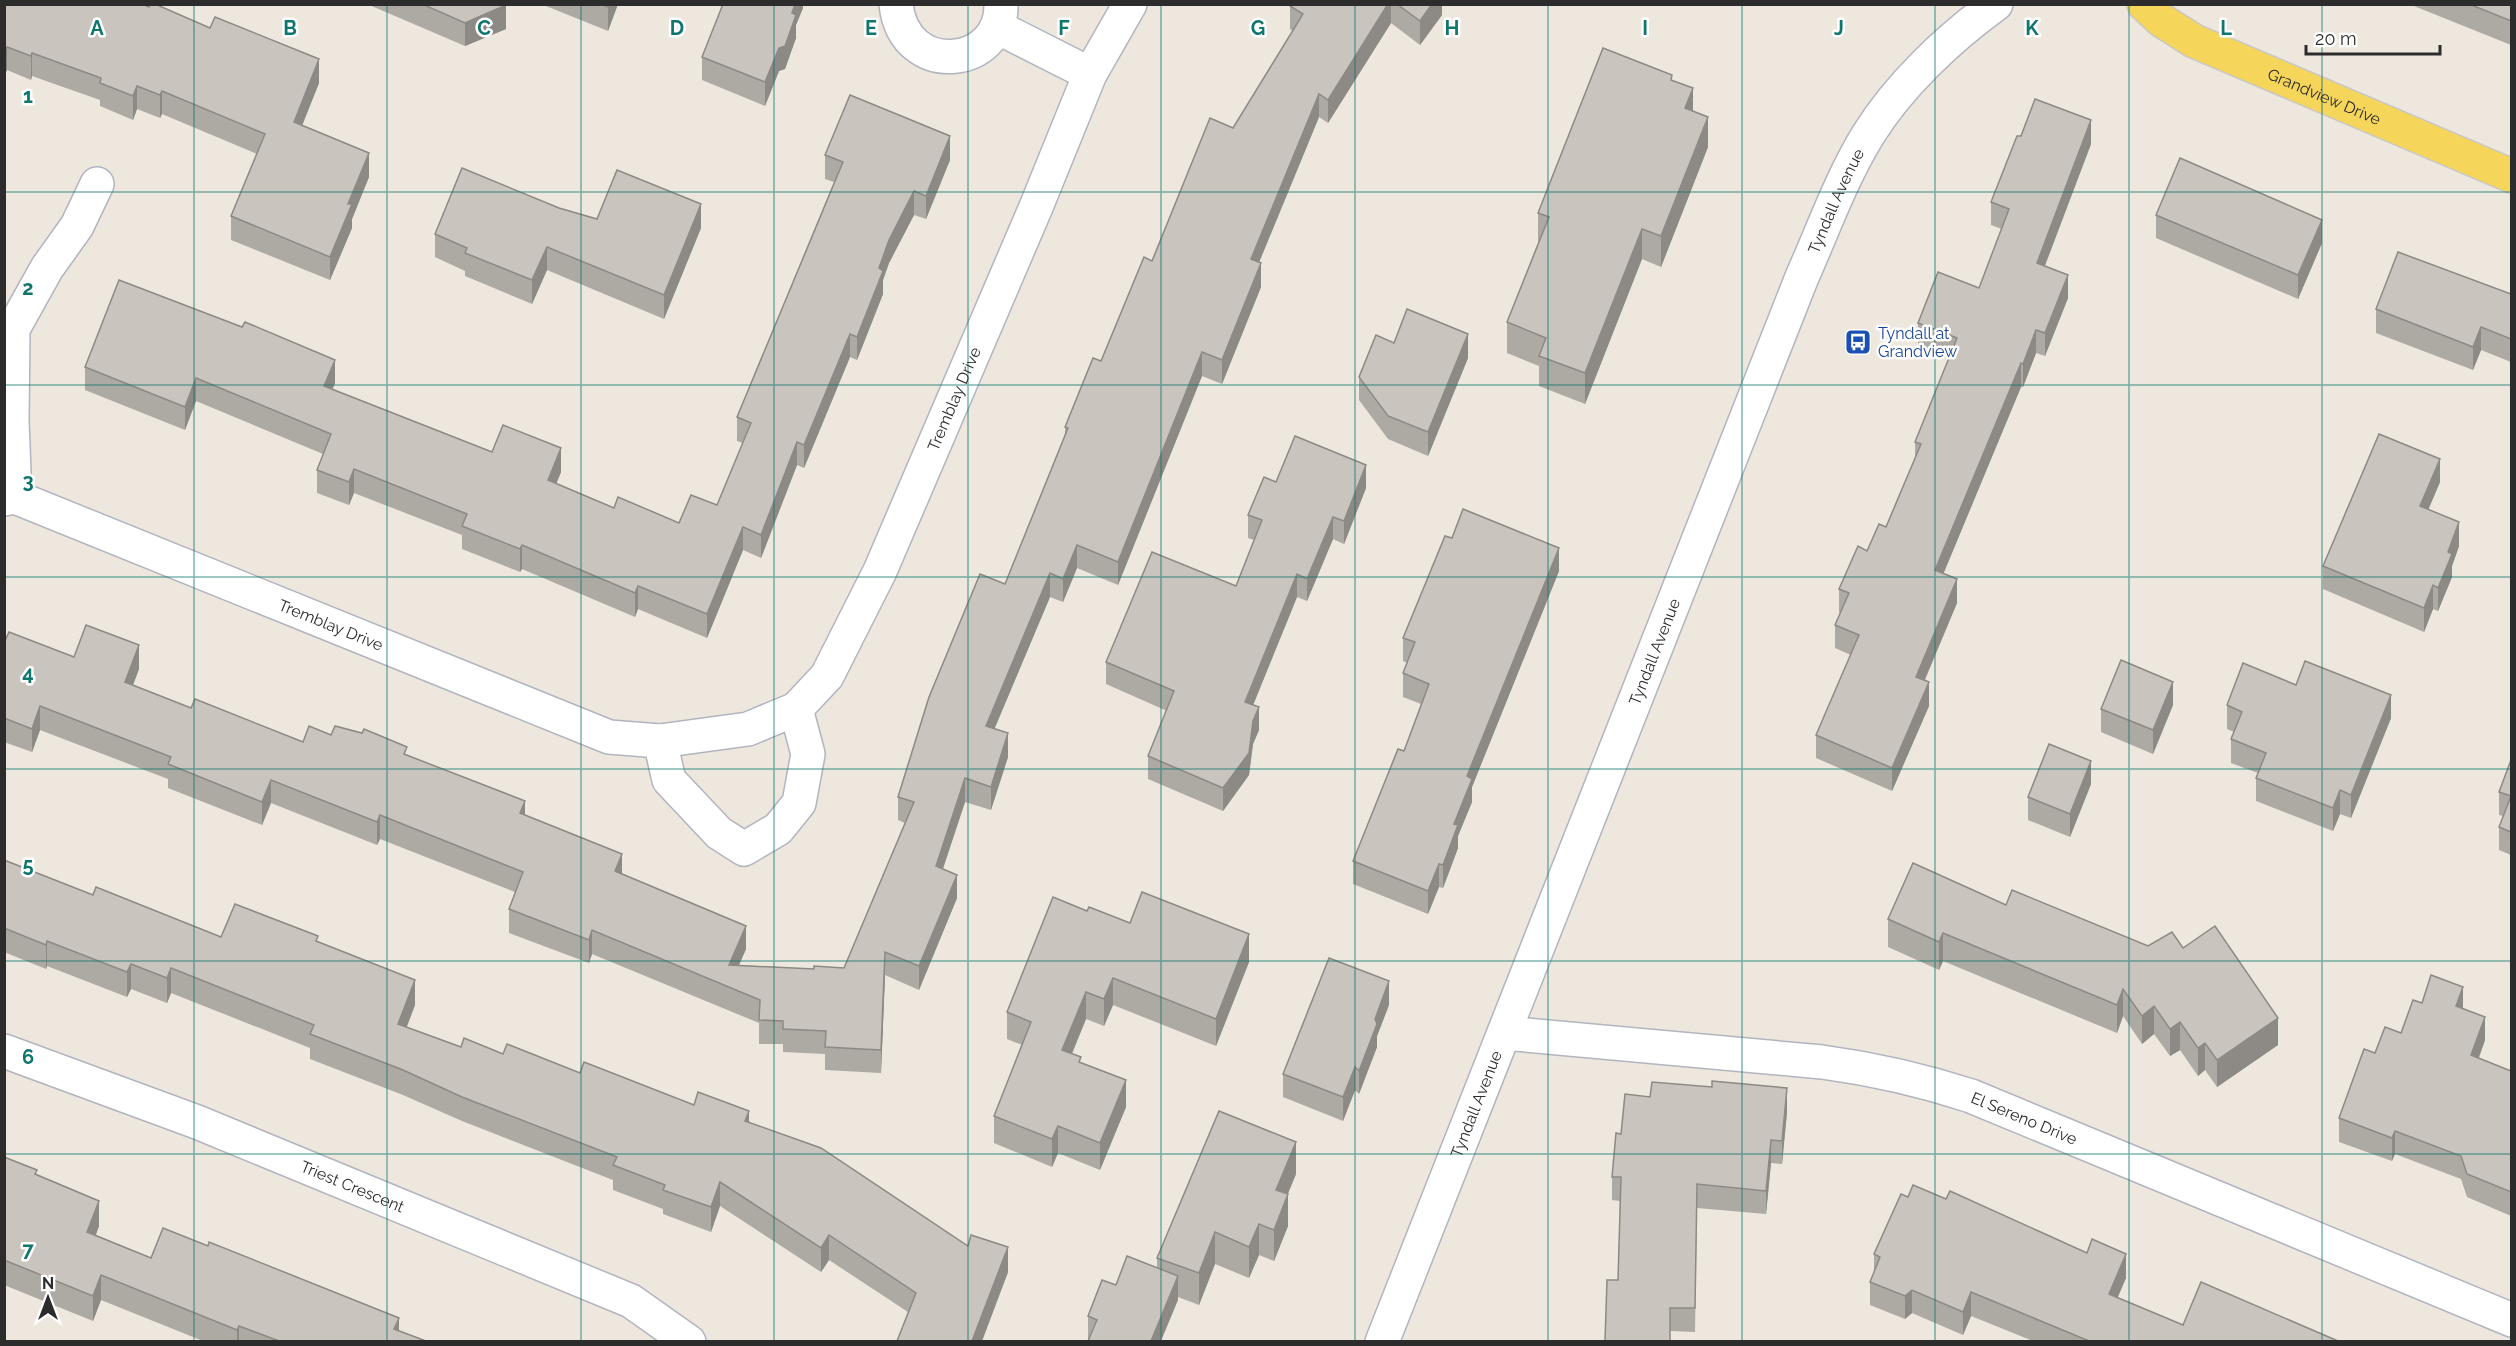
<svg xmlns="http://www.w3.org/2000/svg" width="2516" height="1346" font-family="Raleway,sans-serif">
	<rect width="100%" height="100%" fill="#eee7dd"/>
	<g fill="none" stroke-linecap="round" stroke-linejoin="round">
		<defs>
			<g id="minor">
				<path d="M896,4C904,80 1003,68 1001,4"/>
				<path d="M997,27L1090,74"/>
				<path d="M15,497L12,421L13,329L47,268L77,226L97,184"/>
				<path id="s1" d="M4,499L15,497L609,737L660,741L748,729L796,709L827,676L880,571L1036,207L1090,74L1130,4"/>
				<path d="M660,741L669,780L719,833L744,849L778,829L799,803L808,754L796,709"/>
				<path id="s2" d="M1504,1033L1822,1062C1874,1069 1922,1080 1971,1096L2512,1320"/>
				<path id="s3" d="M4,1051L197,1122L631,1301L689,1342"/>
				<path id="s4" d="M1382,1342L1802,277C1823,230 1841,179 1868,135C1899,85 1948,39 1996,4"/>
			</g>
			<g id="major">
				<path id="s5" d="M2144,4L2161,20L2194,41L2512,176"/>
			</g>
		</defs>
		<use href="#minor" stroke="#b2b4c0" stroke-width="36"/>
		<use href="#major" stroke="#c8c8c8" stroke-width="36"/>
		<use href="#minor" stroke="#fff" stroke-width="33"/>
		<use href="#major" stroke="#f6d55b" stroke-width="33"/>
	</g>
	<g fill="#ada9a3">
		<path d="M4,4L319,83L302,125L369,177L352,219V228L330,280L231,240V216L257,154L162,114L160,118L137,109L133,120L100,106V100L32,76L31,80L7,70L4,76Z"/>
		<path d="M367,4H506V29L465,46Z"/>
		<path d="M541,4H618L608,31Z"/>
		<path d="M803,4V8L796,25V38L785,69L779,71L765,106L702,80V57Z"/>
		<path d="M1291,4H1442V15L1420,45L1391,23L1328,123L1319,117L1259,262L1261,287L1222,384L1202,376L1118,585L1077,568L1063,602L1050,597L994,729L1008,757L991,810L965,802L943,869L957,898L919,990L885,975L881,1073L825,1070V1054L783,1052V1044H759V1023L592,954L589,963L509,933V909L515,892L380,839L377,845L271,803L262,825L168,788V779L40,730L32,752L4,742V643L139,669L133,685L191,708L303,742L331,735L407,755L525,815L746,949L739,965L814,969L844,968L905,823L898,820V797L1005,584L1065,435V427L1101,361L1152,261L1293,31L1290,29V6Z"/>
		<path d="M2409,4H2511V45Z"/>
		<path d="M1672,81L1693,110L1708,147L1661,267L1642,259L1585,404L1539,386V366L1507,353V322L1538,243V213Z"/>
		<path d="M2091,144L2045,266L2068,298L2045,356L2036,353L2023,387H2021L1943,574L1957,603L1925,680L1929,706L1892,791L1816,758V735L1851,655L1835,648V625L1840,613L1839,612V589L1867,551L1886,527L1915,458V442L1949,359L1918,347V323L1979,288L2002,229L1991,225V202Z"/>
		<path d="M825,155L950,160L926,219L914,215L889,263L883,280V294L857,360L850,357L804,468L797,465L761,558L743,550L707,638L638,609L635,617L522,569L520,572L462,549V535L354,493L349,505L317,493V470L323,454L196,401L185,430L85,390V367L335,383L332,389L492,452L561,472L556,484L614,508L679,523L717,505L743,443L737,441V417L834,182L825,179Z"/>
		<path d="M559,208L597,219L701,228L664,319L547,270L532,304L465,276V271L435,257V234Z"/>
		<path d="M2156,215L2322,243L2298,299L2156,238Z"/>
		<path d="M2511,294V362L2481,350L2473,370L2376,333V309Z"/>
		<path d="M1394,343L1468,358L1428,456L1388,439L1359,400V377Z"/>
		<path d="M1276,482L1366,488L1344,544L1333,539L1307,601L1297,597L1253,705L1259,730L1253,744L1249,775L1223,811L1148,779V756L1167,711L1106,684V662L1236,586L1254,540L1248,538V515Z"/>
		<path d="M2440,482L2428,510L2459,546L2452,566V577L2438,611L2433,609L2424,632L2323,589V566Z"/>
		<path d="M1559,571L1472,787V802L1458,836V848L1443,888L1439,887L1428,914L1353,884V861L1404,751L1421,704L1403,697V673L1407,663L1403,661V638Z"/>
		<path d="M2296,685L2391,718L2351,818L2340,814L2333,831L2256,801V778L2258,773L2231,763V739L2234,732L2227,729V705Z"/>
		<path d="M2173,705L2153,754L2101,732V709Z"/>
		<path d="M2511,760V855L2499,850V827L2503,816L2499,815V792Z"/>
		<path d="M2091,784L2070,837L2028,820V797Z"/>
		<path d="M4,860L93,895L221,937L318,942L415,1005L407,1027L461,1047L503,1054L580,1073L694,1105L749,1123L968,1246L1008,1272L982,1341H897L908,1312L829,1260L821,1272L720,1206L711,1232L663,1214V1209L613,1190V1180L462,1121L403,1095L310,1059V1048L171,993L167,1003L131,989L127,997L47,966L46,969L4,952Z"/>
		<path d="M2006,905L2148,946L2183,948L2278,1045L2217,1087L2205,1070L2198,1076L2180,1050L2170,1056L2154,1034L2142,1044L2123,1016L2117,1033L1943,961L1939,970L1888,947V919Z"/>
		<path d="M1087,911L1130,923L1249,962L1216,1046L1113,1005L1104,1026L1086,1019L1072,1054L1126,1107L1100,1170L1058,1153L1052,1167L994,1143V1116L1022,1045L1007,1039V1012Z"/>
		<path d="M2422,1003L2463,1009L2485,1040L2479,1058L2511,1071V1216L2467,1197L2461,1179L2395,1154L2392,1161L2339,1142V1118L2375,1053L2401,1033Z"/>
		<path d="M1389,1005L1377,1036V1047L1359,1094L1355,1090L1343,1121L1283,1097V1074Z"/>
		<path d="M1787,1112L1782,1164L1771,1163L1766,1214L1697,1208L1695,1332L1670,1331L1618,1280L1620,1201L1612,1200V1177L1621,1134Z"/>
		<path d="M4,1157L37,1175L99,1226L96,1235L151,1258L399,1331L426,1341H203L101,1300L93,1321L4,1285Z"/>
		<path d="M1296,1174L1288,1194V1226L1274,1261L1259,1255L1249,1278L1215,1264L1199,1305L1178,1297V1300L1089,1340H1088V1316L1116,1285L1157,1268V1258Z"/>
		<path d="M1874,1254L2126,1278L2117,1298L2183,1325L2338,1341H2033L1971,1316L1963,1335L1912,1313L1905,1319L1870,1305V1282L1874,1273Z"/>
	</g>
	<g fill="#8d8984">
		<path d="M609,4H618L608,31V7Z"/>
		<path d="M795,4H803V8L796,25V38L785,69L779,71L765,106V82Z"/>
		<path d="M1388,4H1391V23L1328,123V100Z"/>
		<path d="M1432,4H1442V15L1420,45V21Z"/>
		<path d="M506,5V29L465,46V23Z"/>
		<path d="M7,47V70L4,76V53Z"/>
		<path d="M32,53V76L31,80V56Z"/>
		<path d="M319,59V83L294,146V122Z"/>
		<path d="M137,86V109L133,120V96Z"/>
		<path d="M1693,88V119L1685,108Z"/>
		<path d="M162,91V114L160,118V95Z"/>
		<path d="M1319,94V117L1251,282V259Z"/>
		<path d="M1708,117V147L1661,267V236Z"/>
		<path d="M2091,120V144L2037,286V263Z"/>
		<path d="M950,136V160L926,219V196Z"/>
		<path d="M369,153V177L352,219V228L330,280V257L348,204Z"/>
		<path d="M914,191V215L889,263L883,280V294L857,360V337L879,268L889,240Z"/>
		<path d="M701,204V228L664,319V295Z"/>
		<path d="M2322,220V243L2298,299V275Z"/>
		<path d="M1642,229V259L1585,404V373Z"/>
		<path d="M547,247V270L532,304V280Z"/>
		<path d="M1261,263V287L1222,384V360Z"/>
		<path d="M2068,275V298L2045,356V333Z"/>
		<path d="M2481,327V350L2473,370V347Z"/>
		<path d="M2036,330V353L2023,387V364Z"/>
		<path d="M850,334V357L804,468V445Z"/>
		<path d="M1468,334V358L1428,456V432Z"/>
		<path d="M1202,352V376L1118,585V562Z"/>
		<path d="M335,360V383L324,410V386Z"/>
		<path d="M2021,363V387L1935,594V570Z"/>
		<path d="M196,378V401L185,430V407Z"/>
		<path d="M797,442V465L761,558V535Z"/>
		<path d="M561,448V472L548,504V480Z"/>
		<path d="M2440,459V482L2420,529V506Z"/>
		<path d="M1366,465V488L1344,544V521Z"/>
		<path d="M354,469V493L349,505V482Z"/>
		<path d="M1333,517V539L1307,601V579Z"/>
		<path d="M2459,522V546L2452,566V577L2438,611V588L2448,552Z"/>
		<path d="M743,527V550L707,638V614Z"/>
		<path d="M522,545V569L520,572V549Z"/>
		<path d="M1077,545V568L1063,602V579Z"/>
		<path d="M1559,548V571L1472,787V802L1458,836V848L1443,888V865L1467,776Z"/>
		<path d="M1050,573V597L986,749V726Z"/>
		<path d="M1297,574V597L1245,725V702Z"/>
		<path d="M1957,579V603L1916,700V677Z"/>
		<path d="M2433,585V609L2424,632V608Z"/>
		<path d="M638,586V609L635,617V593Z"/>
		<path d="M139,645V669L125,706V682Z"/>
		<path d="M1929,682V706L1892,791V768Z"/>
		<path d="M2173,682V705L2153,754V730Z"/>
		<path d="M2391,695V718L2351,818V795Z"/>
		<path d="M40,706V730L32,752V729Z"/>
		<path d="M1259,707V730L1253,744L1249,775L1223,811V788Z"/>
		<path d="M1008,733V757L991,810V787Z"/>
		<path d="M2091,761V784L2070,837V814Z"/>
		<path d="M965,778V802L936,889V866Z"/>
		<path d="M271,780V803L262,825V802Z"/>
		<path d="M2340,790V814L2333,831V808Z"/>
		<path d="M525,801V824L520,813Z"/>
		<path d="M380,815V839L377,845V822Z"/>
		<path d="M622,854V877L615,871Z"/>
		<path d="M1439,864V887L1428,914V891Z"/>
		<path d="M957,875V898L919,990V966Z"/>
		<path d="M746,926V949L729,988V965Z"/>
		<path d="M592,930V954L589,963V940Z"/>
		<path d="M1943,933V961L1939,970V942Z"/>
		<path d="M1249,934V962L1216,1046V1019Z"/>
		<path d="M47,941V966L46,969V945Z"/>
		<path d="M885,952V975L881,1073V1050Z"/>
		<path d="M131,964V989L127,997V972Z"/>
		<path d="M171,968V993L167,1003V978Z"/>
		<path d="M1113,978V1005L1104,1026V999Z"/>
		<path d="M415,980V1005L398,1048V1024Z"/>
		<path d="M1389,981V1005L1377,1036V1047L1359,1094V1071L1375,1019Z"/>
		<path d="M2463,987V1010L2456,1006Z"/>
		<path d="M2123,989V1016L2117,1033V1005Z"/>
		<path d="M1086,992V1019L1062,1077V1050Z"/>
		<path d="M2154,1006V1034L2142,1044V1016Z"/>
		<path d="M2485,1017V1040L2471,1078V1055Z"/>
		<path d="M2278,1018V1045L2217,1087V1060Z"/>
		<path d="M2180,1022V1050L2170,1056V1029Z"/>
		<path d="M2205,1043V1070L2198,1076V1048Z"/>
		<path d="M1355,1067V1090L1343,1121V1097Z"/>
		<path d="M1126,1080V1107L1100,1170V1143Z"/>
		<path d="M1787,1088V1112L1782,1164V1141Z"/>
		<path d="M749,1111V1136L745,1121Z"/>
		<path d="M1058,1126V1153L1052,1167V1139Z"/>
		<path d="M2395,1131V1154L2392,1161V1138Z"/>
		<path d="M1771,1140V1163L1766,1214V1191Z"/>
		<path d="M1296,1142V1174L1276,1221V1190Z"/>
		<path d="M720,1182V1206L711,1232V1207Z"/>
		<path d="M1288,1194V1226L1274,1261V1230Z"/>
		<path d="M99,1201V1226L87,1257V1232Z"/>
		<path d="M1259,1224V1255L1249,1278V1247Z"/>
		<path d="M1215,1232V1264L1199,1305V1273Z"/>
		<path d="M829,1235V1260L821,1272V1248Z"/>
		<path d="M1008,1247V1272L982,1341H972Z"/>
		<path d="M2126,1254V1278L2109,1318V1294Z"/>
		<path d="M101,1275V1300L93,1321V1296Z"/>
		<path d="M1178,1276V1300L1161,1341H1151Z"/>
		<path d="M1912,1290V1313L1905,1319V1296Z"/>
		<path d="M1971,1292V1316L1963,1335V1312Z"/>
		<path d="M399,1318V1341L394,1329Z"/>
		<path d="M239,1326V1341H237V1330Z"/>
	</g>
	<g fill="#c9c4bd" stroke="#8d8984" stroke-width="1.5">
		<path d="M4,4H142L149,7L150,4H155L210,28L215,17L319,59L294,122L369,153L348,204H352L330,257L231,216L265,134L162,91L160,95L137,86L133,96L100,83L101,78L32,53L31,56L7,47L4,53Z"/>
		<path d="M422,4H506V5L465,23Z"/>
		<path d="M601,4H609L608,7Z"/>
		<path d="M723,4H795L792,13L796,15L785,46L779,48L765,82L702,57Z"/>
		<path d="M1291,4H1388L1328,100L1319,94L1251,259L1261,263L1222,360L1202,352L1118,562L1077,545L1063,579L1050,573L986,726L1008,733L991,787L965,778L936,866L957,875L919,966L885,952L881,1050L825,1047L826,1031L783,1029V1021L759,1020L760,1000L592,930L589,940L509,909L523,872L380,815L377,822L271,780L262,802L168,764L171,757L40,706L32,729L4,718V643L9,632L74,657L86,625L139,645L125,682L191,708L195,699L303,742L309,726L331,735L335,726L362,733L364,729L407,747L404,754L525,801L520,813L622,854L615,871L746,926L729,965L814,969V966L844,968L914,802L898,797L929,697L980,574L1005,584L1068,428L1065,427L1093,358L1101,361L1144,257L1152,261L1210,118L1233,128L1303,14L1290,6Z"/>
		<path d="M1397,4H1432L1420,21Z"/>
		<path d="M2469,4H2511V21Z"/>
		<path d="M1603,48L1672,75L1671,80L1693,88L1685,108L1708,117L1661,236L1642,229L1585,373L1539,356L1546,338L1507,322L1549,217L1538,213Z"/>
		<path d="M850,95L950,136L926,196L914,191L889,240L879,268L883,271L857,337L850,334L804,445L797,442L761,535L743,527L707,614L638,586L635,593L522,545L520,549L462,526L467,514L354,469L349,482L317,470L331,434L196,378L185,407L85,367L119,280L242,327L245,322L335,360L324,386L492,452L503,425L561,448L548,480L614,508L618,497L679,523L691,495L717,505L751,423L737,417L843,162L825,155Z"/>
		<path d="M2035,99L2091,120L2037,263L2068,275L2045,333L2036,330L2023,364L2021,363L1935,570L1957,579L1916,677L1929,682L1892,768L1816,735L1859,635L1835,625L1849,593L1839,589L1858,546L1867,551L1879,524L1886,527L1921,444L1915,442L1957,338L1918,323L1938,272L1979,288L2009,209L1991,202L2017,136H2021Z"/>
		<path d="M2180,158L2322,220L2298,275L2156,215Z"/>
		<path d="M462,168L559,208L597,219L617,170L701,204L664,295L547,247L532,280L465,253L467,248L435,234Z"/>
		<path d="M2398,252L2511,294V339L2481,327L2473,347L2376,309Z"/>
		<path d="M1407,309L1468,334L1428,432L1388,416L1359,377L1376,335L1394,343Z"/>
		<path d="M2379,434L2440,459L2420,506L2459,522L2448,552L2452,554L2438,588L2433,585L2424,608L2323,566Z"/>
		<path d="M1295,436L1366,465L1344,521L1333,517L1307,579L1297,574L1245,702L1259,707L1253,721L1249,753L1223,788L1148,756L1174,691L1106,662L1152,552L1236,586L1262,520L1248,515L1264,477L1276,482Z"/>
		<path d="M1463,509L1559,548L1467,776L1472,779L1454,824L1458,825L1443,865L1439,864L1428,891L1353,861L1398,749L1404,751L1429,684L1403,673L1415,642L1403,638L1445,536L1452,538Z"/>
		<path d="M2121,660L2173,682L2153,730L2101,709Z"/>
		<path d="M2305,661L2391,695L2351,795L2340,790L2333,808L2256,778L2266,753L2231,739L2242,712L2227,705L2243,663L2296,685Z"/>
		<path d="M2049,744L2091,761L2070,814L2028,797Z"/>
		<path d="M2511,760V832L2499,827L2511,796L2499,792Z"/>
		<path d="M4,860L93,895L96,887L221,937L235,904L318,936L316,941L415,980L398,1024L461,1047L464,1038L503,1054L507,1044L580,1073L584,1062L694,1105L698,1092L749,1111L745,1121L821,1148L968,1246L971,1235L1008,1247L972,1341H897L916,1293L829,1235L821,1248L720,1182L711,1207L663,1190L665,1185L613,1165L617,1157L462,1097L403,1070L310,1034L314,1025L171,968L167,978L131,964L127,972L47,941L46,945L4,928Z"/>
		<path d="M1913,863L2006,905L2012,890L2148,946L2172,932L2183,948L2215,926L2278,1018L2217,1060L2205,1043L2198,1048L2180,1022L2170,1029L2154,1006L2142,1016L2123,989L2117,1005L1943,933L1939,942L1888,919Z"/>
		<path d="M1142,892L1249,934L1216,1019L1113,978L1104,999L1086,992L1062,1050L1081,1057L1079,1062L1126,1080L1100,1143L1058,1126L1052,1139L994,1116L1031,1022L1007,1012L1053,897L1087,911L1089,907L1130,923Z"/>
		<path d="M1329,958L1389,981L1375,1019L1377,1024L1359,1071L1355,1067L1343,1097L1283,1074Z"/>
		<path d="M2431,975L2463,987L2456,1006L2485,1017L2471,1055L2511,1071V1192L2467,1174L2461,1156L2395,1131L2392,1138L2339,1118L2364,1049L2375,1053L2385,1027L2401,1033L2413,1000L2422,1003Z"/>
		<path d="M1712,1081L1787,1088L1782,1141L1771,1140L1766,1191L1697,1184L1695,1308H1670V1341H1605L1607,1280H1618L1621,1177H1612L1616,1133L1621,1134L1625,1094L1650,1097L1652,1082L1712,1087Z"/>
		<path d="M1219,1111L1296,1142L1276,1190L1288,1194L1274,1230L1259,1224L1249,1247L1215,1232L1199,1273L1157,1258Z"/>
		<path d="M4,1157L37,1170L35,1174L99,1201L87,1232L151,1258L163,1228L208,1246L209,1242L399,1318L394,1329L426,1341H279L239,1326L237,1330L101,1275L93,1296L4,1260Z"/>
		<path d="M1913,1185L1946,1199L1950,1191L2087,1253L2092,1239L2126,1254L2109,1294L2183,1325L2201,1282L2338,1341H2089L1971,1292L1963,1312L1912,1290L1905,1296L1870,1282L1880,1257L1874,1254L1901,1194L1908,1197Z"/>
		<path d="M1127,1256L1178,1276L1151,1341H1088L1097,1320L1088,1316L1102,1280L1116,1285Z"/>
	</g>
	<path fill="none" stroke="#0f766e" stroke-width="1.5" stroke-opacity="0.55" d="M194,4V1342M387,4V1342M581,4V1342M774,4V1342M968,4V1342M1161,4V1342M1355,4V1342M1548,4V1342M1742,4V1342M1935,4V1342M2129,4V1342M2322,4V1342M4,192H2512M4,385H2512M4,577H2512M4,769H2512M4,961H2512M4,1154H2512"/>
	<defs>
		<symbol id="bus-square" viewBox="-11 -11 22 22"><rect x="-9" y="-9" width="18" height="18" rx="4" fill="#1a4fb4" stroke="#fff"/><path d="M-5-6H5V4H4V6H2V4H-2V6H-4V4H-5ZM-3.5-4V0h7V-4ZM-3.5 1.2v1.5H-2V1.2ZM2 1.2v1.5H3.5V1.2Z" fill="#fff"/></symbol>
	</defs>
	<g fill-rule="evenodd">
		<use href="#bus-square" x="1843" y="327" width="30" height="30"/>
	</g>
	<g text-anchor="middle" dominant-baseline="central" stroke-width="5" stroke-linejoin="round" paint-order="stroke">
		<g font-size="16" fill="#2c2c2c" stroke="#fff">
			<text stroke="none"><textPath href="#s5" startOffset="204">Grandview Drive</textPath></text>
			<text stroke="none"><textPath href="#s4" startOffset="1228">Tyndall Avenue</textPath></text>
			<text stroke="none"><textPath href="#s1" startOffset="1194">Tremblay Drive</textPath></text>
			<text stroke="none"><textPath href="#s1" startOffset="352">Tremblay Drive</textPath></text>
			<text stroke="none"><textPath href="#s4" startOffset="742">Tyndall Avenue</textPath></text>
			<text stroke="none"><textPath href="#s4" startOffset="256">Tyndall Avenue</textPath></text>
			<text stroke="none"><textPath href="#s2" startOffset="530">El Sereno Drive</textPath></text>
			<text stroke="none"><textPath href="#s3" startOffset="374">Triest Crescent</textPath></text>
		</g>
		<g font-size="16" fill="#164399" stroke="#fff" text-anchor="start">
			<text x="1878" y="333">Tyndall at<tspan x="1878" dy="18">Grandview</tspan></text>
		</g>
	</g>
	<g font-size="20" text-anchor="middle" font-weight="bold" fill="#0f766e" stroke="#fff" stroke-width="5" stroke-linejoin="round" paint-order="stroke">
		<text x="97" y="35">A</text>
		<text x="290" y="35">B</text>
		<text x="484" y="35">C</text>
		<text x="677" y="35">D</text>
		<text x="871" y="35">E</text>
		<text x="1064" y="35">F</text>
		<text x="1258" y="35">G</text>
		<text x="1452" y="35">H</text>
		<text x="1645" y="35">I</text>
		<text x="1839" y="35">J</text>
		<text x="2032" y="35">K</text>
		<text x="2226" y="35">L</text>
		<text x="28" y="103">1</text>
		<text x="28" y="295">2</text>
		<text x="28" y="488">3</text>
		<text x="28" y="680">4</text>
		<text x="28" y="872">5</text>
		<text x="28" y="1064">6</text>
		<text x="28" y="1257">7</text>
	</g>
	<rect width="2516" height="1346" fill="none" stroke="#2c2c2c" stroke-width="12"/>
	<g transform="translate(48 1298)" stroke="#ffffff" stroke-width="4.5" paint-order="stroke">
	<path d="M0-4.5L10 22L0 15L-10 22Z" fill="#2c2c2c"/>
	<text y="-9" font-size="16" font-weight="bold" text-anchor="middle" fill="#2c2c2c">N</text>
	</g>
	<path d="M2306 45v9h134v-9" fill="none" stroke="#2c2c2c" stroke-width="3"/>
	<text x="2315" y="45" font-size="18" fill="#2c2c2c" stroke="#ffffff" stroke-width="4.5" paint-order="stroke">20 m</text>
</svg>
